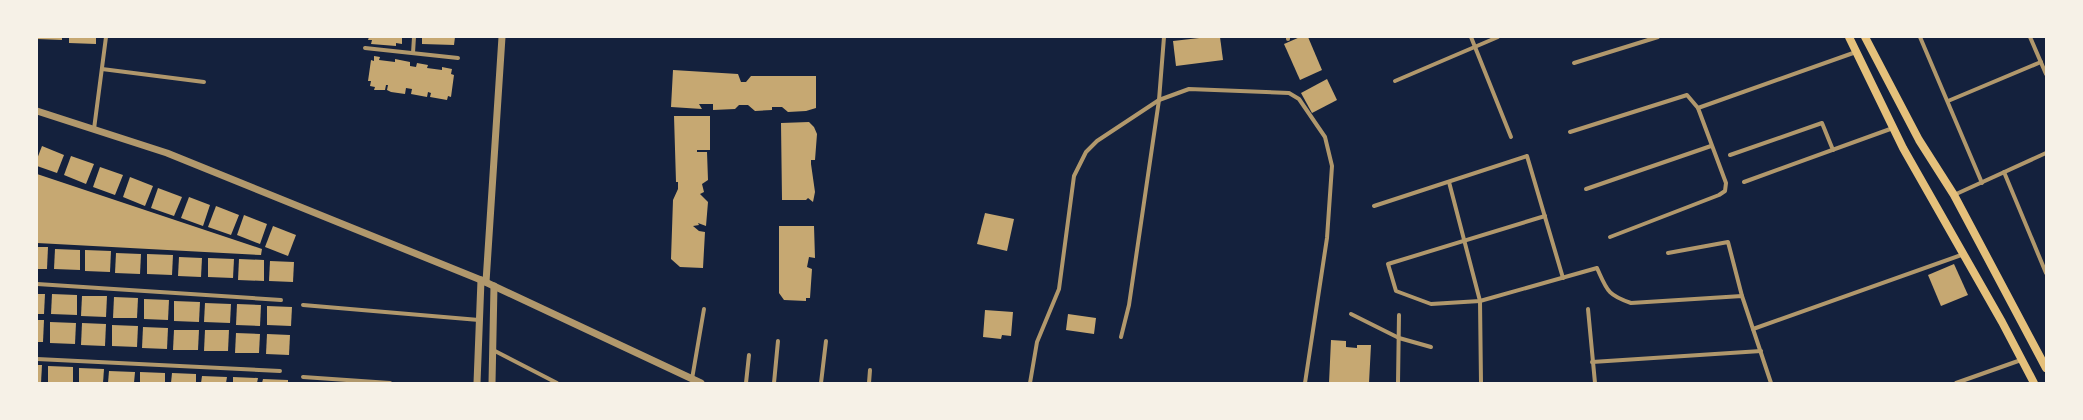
<svg xmlns="http://www.w3.org/2000/svg" width="2083" height="420" font-family="'DM Sans',sans-serif">
	<rect width="100%" height="100%" fill="#14213d"/>
	<g fill="#c6a872">
		<path d="M37,37H62V40L37,39Z"/>
		<path d="M69,37H96V44L69,43Z"/>
		<path d="M369,37H402V44L396,43V46L371,44L372,40H368Z"/>
		<path d="M422,37H455L454,45L422,44Z"/>
		<path d="M1208,37H1220L1223,60L1176,66L1173,41Z"/>
		<path d="M1300,37H1308L1322,70L1300,80L1284,44Z"/>
		<path d="M374,56L380,57L379,60L395,62V59L410,62V66L416,67L417,63L428,65L427,68L442,70V67L452,69L451,74L454,75L451,97L448,96L447,100L430,97L431,93L428,92L427,97L411,94L412,89L406,88L405,94L391,92L387,90L388,85H386L385,90H374L375,87L370,86L371,81H368L371,60L374,61Z"/>
		<path d="M673,70L738,74L741,82H746L751,76H816V108L806,111L788,112L782,107H772V110L755,111L748,105H739L735,109L713,110V104H699L702,109L671,107Z"/>
		<path d="M1327,79L1337,100L1312,113L1301,93Z"/>
		<path d="M674,116H710V150H697V152H707L708,180L702,184L704,192L700,194L708,202L706,226L698,223L699,225L693,226L699,231L705,232L703,268L680,267L671,259L673,200L678,189V182H676Z"/>
		<path d="M809,122L814,127L817,134L815,160H811V164L815,192L813,202L808,198L806,200H782L781,123Z"/>
		<path d="M42,146L64,155L57,173L37,166V159Z"/>
		<path d="M71,156L94,164L86,184L64,175Z"/>
		<path d="M100,167L123,175L115,195L93,187Z"/>
		<path d="M37,174L262,249L261,255L37,243Z"/>
		<path d="M130,177L153,186L145,206L123,197Z"/>
		<path d="M158,188L182,197L174,216L151,208Z"/>
		<path d="M189,197L210,205L203,226L181,218Z"/>
		<path d="M216,206L239,215L231,235L208,227Z"/>
		<path d="M985,213L1014,219L1007,251L977,244Z"/>
		<path d="M244,215L267,224L260,244L237,235Z"/>
		<path d="M273,226L296,235L288,256L265,247Z"/>
		<path d="M779,226H814L815,258L809,257L807,267L812,269L810,298H806V301L784,300L779,293Z"/>
		<path d="M37,247H48L47,269H37Z"/>
		<path d="M55,249L80,250V270L54,269Z"/>
		<path d="M85,250L111,251L110,272L85,271Z"/>
		<path d="M116,253L141,254L140,274L115,273Z"/>
		<path d="M147,254L173,255L172,275L147,274Z"/>
		<path d="M179,257L202,258L201,277L178,276Z"/>
		<path d="M208,258L234,259L233,278L208,277Z"/>
		<path d="M239,259L264,260V281L238,280Z"/>
		<path d="M270,261L294,262L293,282L269,281Z"/>
		<path d="M1954,264L1968,295L1941,306L1928,275Z"/>
		<path d="M37,294H45L44,314H37Z"/>
		<path d="M52,294L77,295V315L51,314Z"/>
		<path d="M82,296H107L106,317L81,316Z"/>
		<path d="M114,297L138,298L137,318H113Z"/>
		<path d="M144,299L169,300L168,320L144,319Z"/>
		<path d="M174,301L200,302L199,322L174,321Z"/>
		<path d="M205,303L231,304L230,323L204,322Z"/>
		<path d="M237,304L261,305L260,326L236,325Z"/>
		<path d="M267,306L292,307L291,326L267,325Z"/>
		<path d="M985,310L1013,312L1011,336L1002,335L1001,339L983,337Z"/>
		<path d="M1068,314L1096,318L1094,334L1066,330Z"/>
		<path d="M37,320H44L43,342H37Z"/>
		<path d="M50,322L76,323L75,344L50,343Z"/>
		<path d="M82,323L106,324L105,346L81,345Z"/>
		<path d="M112,325L138,326L137,347L112,346Z"/>
		<path d="M143,327L168,328L167,349L142,348Z"/>
		<path d="M174,330H199L198,350H173Z"/>
		<path d="M205,330H229L228,351H204Z"/>
		<path d="M236,333L260,334L259,353H235Z"/>
		<path d="M267,334L290,335L289,355L266,354Z"/>
		<path d="M1331,340L1346,341V347L1357,348V345H1371L1369,383H1329Z"/>
		<path d="M37,365H42L41,383H37Z"/>
		<path d="M48,366L73,367V383H48Z"/>
		<path d="M79,368L104,369L103,383H79Z"/>
		<path d="M109,371L135,372L134,383H108Z"/>
		<path d="M140,372L165,373V383H140Z"/>
		<path d="M172,373L196,374V383H171Z"/>
		<path d="M202,376L227,377L226,383H201Z"/>
		<path d="M233,377L258,378L257,383H233Z"/>
		<path d="M263,379L288,380V383H262Z"/>
	</g>
	<g fill="none" stroke-linecap="round" stroke-linejoin="round">
		<g stroke="#b1986c" stroke-width="4">
			<path d="M1288,37V39"/>
			<path d="M1471,37L1511,137"/>
			<path d="M1920,37L1982,183"/>
			<path d="M2030,37L2046,74"/>
			<path d="M365,48L458,58"/>
			<path d="M413,53L414,37"/>
			<path d="M1574,63L1658,37"/>
			<path d="M102,69L204,82"/>
			<path d="M1395,81L1498,37"/>
			<path d="M1948,101L2041,62"/>
			<path d="M94,129L106,37"/>
			<path d="M1570,132L1687,95L1698,108L1856,52"/>
			<path d="M1730,155L1822,123L1833,150"/>
			<path d="M2004,172L2046,273"/>
			<path d="M1449,182L1480,301L1481,383"/>
			<path d="M1744,182L1893,128"/>
			<path d="M1586,189L1711,146"/>
			<path d="M1954,195L2046,153"/>
			<path d="M1374,206L1527,156L1563,278"/>
			<path d="M1545,216L1388,264L1396,291L1431,304L1480,301L1597,268C1607,290 1607,295 1631,303L1742,296L1771,383"/>
			<path d="M1610,237L1719,195L1725,191L1726,183L1698,108"/>
			<path d="M1668,253L1728,242L1742,296"/>
			<path d="M37,284L281,300"/>
			<path d="M303,305L479,320"/>
			<path d="M1588,309L1595,383"/>
			<path d="M1351,314L1399,338L1431,347"/>
			<path d="M1753,329L1964,254"/>
			<path d="M1121,337L1129,305L1159,100L1164,37"/>
			<path d="M493,350L557,383"/>
			<path d="M37,359L280,371"/>
			<path d="M1592,362L1761,351"/>
			<path d="M303,377L390,383"/>
			<path d="M692,379L704,309"/>
			<path d="M746,383L749,355"/>
			<path d="M774,383L778,341"/>
			<path d="M821,383L826,341"/>
			<path d="M869,383L870,370"/>
			<path d="M1030,383L1037,342L1059,289L1074,176L1086,152L1097,141L1159,100L1189,89L1289,93L1299,99L1325,137L1332,166L1327,238L1305,383"/>
			<path d="M1398,383L1399,315"/>
			<path d="M1956,383L2021,360"/>
		</g>
		<g stroke="#b1986c" stroke-width="7">
			<path d="M37,111L167,153L481,280L701,383"/>
			<path d="M486,282L502,37"/>
			<path d="M477,383L481,280"/>
			<path d="M492,383L494,286"/>
		</g>
		<g stroke="#e5c07b" stroke-width="8">
			<path d="M1849,37L1903,148L2002,322L2034,383"/>
			<path d="M1865,37L1919,140L1954,195L2046,368"/>
		</g>
	</g>
	<rect width="2083" height="420" fill="none" stroke="#f6f1e7" stroke-width="76"/>
</svg>
